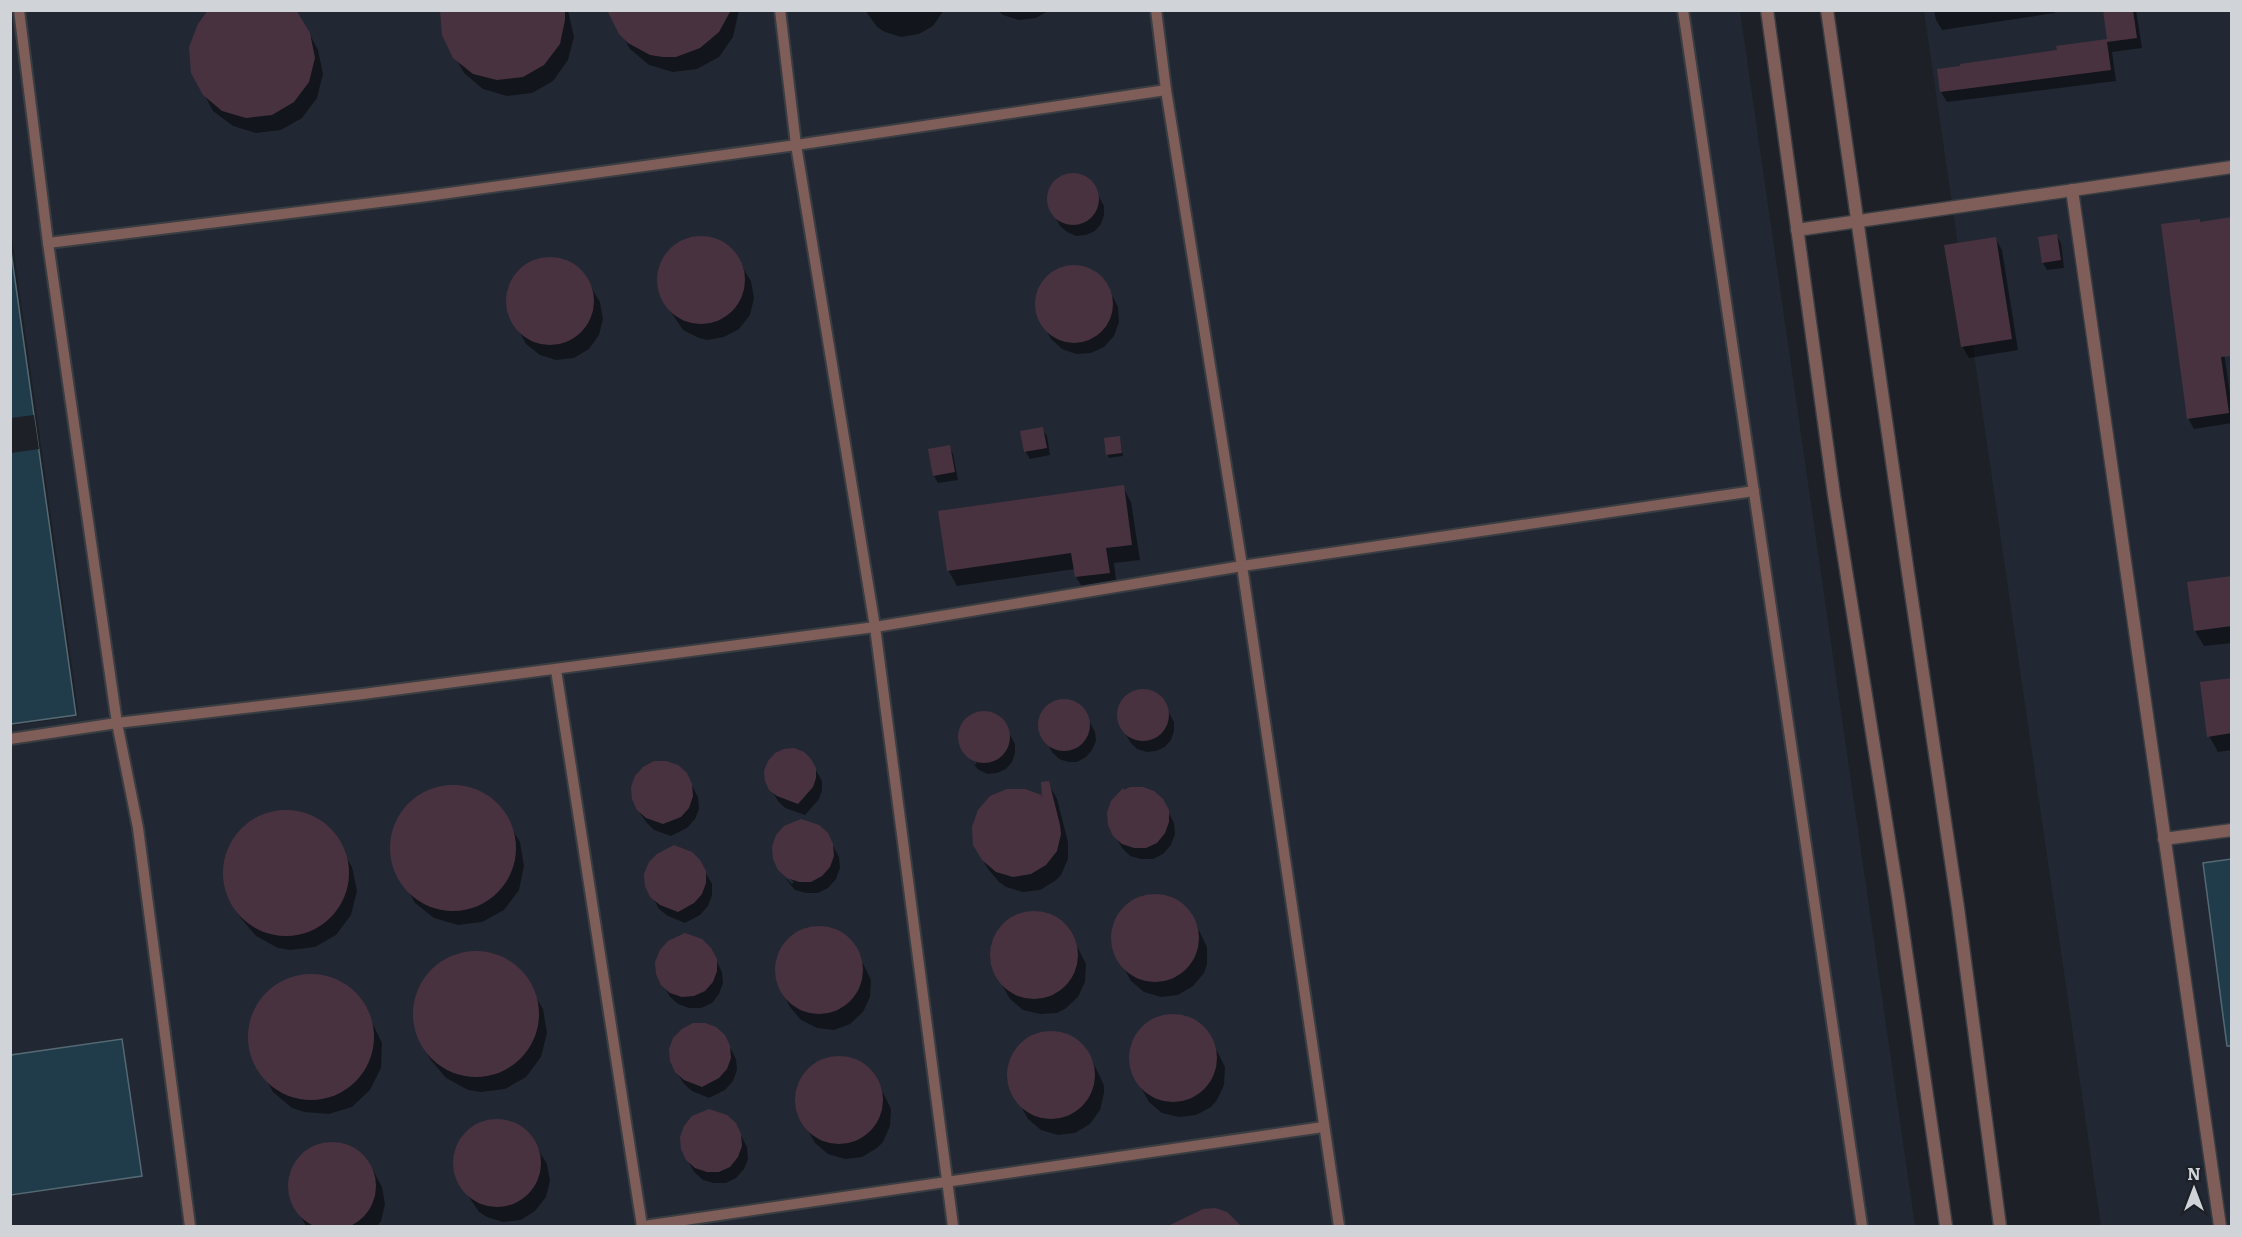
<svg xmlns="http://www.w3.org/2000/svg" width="2242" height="1237" font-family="Literata,serif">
	<rect width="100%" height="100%" fill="#1d2026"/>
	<g fill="#222833">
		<path d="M11,11H1740L1915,1226H11L10,726L79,716L11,230Z"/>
		<path d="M1924,11H2231V1226H2101Z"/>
	</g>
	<g fill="#203b49" stroke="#556974" stroke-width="1.5">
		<path d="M10,244L76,715L11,724H10Z"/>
		<path d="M2231,859L2232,1046H2227L2203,863Z"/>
		<path d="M122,1039L142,1176L11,1195V1055Z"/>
	</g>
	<path fill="#1d2026" d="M34,415L39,449L11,453V418Z"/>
	<g fill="#0007">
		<path d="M441,10H568L574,37L568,60L553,81L532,93L507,96L483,89L464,73L455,57Z"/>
		<path d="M739,10L733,37L719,57L697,69L673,72L649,65L630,49L609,11Z"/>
		<path d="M865,10H944L933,26L919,34L901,37L885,32L877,27Z"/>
		<path d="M997,10H1050L1036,18L1019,20L1003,15Z"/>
		<path d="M1934,10H2055V13L1942,30L1936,20Z"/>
		<path d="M2104,10H2136L2142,48L2112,52L2116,81L1947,102L1941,92L2058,51L2108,40Z"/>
		<path d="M309,33L318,50L323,74L317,98L302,118L281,130L256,133L233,126L213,111L204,94Z"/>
		<path d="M1076,174L1085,178L1092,184L1104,206V215L1101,224L1095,231L1086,235L1076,236L1067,232L1060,226L1049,205L1048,195L1051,186L1058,179L1067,175Z"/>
		<path d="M2201,224L2219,317L2232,408V423L2194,429L2188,418Z"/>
		<path d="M2056,235L2061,243L2064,268L2047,270L2043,263L2039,238Z"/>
		<path d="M700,237L717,240L731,250L751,281L754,298L750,315L739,329L724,337L707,340L699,338L683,330L663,300L658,283L660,266L669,251L683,241Z"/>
		<path d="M1995,238L2002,250L2018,350L1969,358L1962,346Z"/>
		<path d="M549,258L566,261L581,271L600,302L603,319L599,335L589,349L574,358L556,360L540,355L526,344L509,312L507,295L513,279L525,266L532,262Z"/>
		<path d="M1080,266L1094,271L1105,281L1118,307L1119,322L1114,336L1104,347L1091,353L1076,354L1062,349L1051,339L1037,313V298L1042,284L1052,273L1065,267Z"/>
		<path d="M1042,429L1047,436L1050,455L1030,459L1025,451Z"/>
		<path d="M1120,438L1123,456L1109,458L1107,454Z"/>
		<path d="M949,447L953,454L958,480L938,483L934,476L930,450Z"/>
		<path d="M1123,487L1131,502L1140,560L1114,563L1117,588L1085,592L1076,577L1075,569L957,586L948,570Z"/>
		<path d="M2232,578V643L2204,646L2195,631Z"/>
		<path d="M2232,679V750L2218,752L2209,736Z"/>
		<path d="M1137,691H1146L1155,694L1162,700L1174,722V731L1171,740L1165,747L1156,751L1147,752L1137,749L1130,742L1119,721L1118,711L1122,702L1128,695Z"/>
		<path d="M1058,701H1067L1077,704L1084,711L1095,732L1096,741L1092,750L1086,757L1077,762H1068L1059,759L1052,752L1040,731V722L1043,712L1049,705Z"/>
		<path d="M978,713H987L996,716L1003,722L1015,744V753L1012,762L1006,769L997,773L987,774L979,770L969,760L975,765L977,763L964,752L960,743L959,733L963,725L969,717Z"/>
		<path d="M810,760L822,781V790L819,799L805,815L785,808L778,801L771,789Z"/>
		<path d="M686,774L698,797L699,809L695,819L687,828L671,836L654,830L646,822L638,810Z"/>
		<path d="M1048,783L1057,799L1068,842V859L1061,875L1055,881L1040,890L1023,892L1006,887L999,882L988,869L978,852L1044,801Z"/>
		<path d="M464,787L476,791L497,805L520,842L524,866L519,890L504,910L482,922L458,925L434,918L415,903L394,864L392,840L400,816L417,798L439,788Z"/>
		<path d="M1162,800L1174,823L1175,834L1171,845L1163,854L1153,859H1141L1130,856L1122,848L1115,835Z"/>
		<path d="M284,811L309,816L329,829L352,867L357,891L351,915L336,935L315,947L290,950L278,948L256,936L240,917L231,901L224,877L227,852L240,831L260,817Z"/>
		<path d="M827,834L839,857L840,868L836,879L828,888L818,893H806L795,890L784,877L792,884L794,882L779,869Z"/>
		<path d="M699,861L712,884V895L708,906L700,915L685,923L668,916L659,909L652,896Z"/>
		<path d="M1145,896H1163L1179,902L1191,914L1207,947V964L1204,973L1193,986L1178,995L1161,997L1144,992L1131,981L1113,949L1112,932L1118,916L1129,903Z"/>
		<path d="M1024,913H1041L1058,920L1070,932L1086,964L1085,982L1078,997L1065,1009L1057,1013L1040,1014L1023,1010L1010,999L992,967L991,949L997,933L1008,920Z"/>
		<path d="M809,928H827L843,935L855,947L871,980L870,997L863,1012L850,1024L834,1030L817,1028L801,1020L790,1007L777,982L776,965L782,948L793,936Z"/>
		<path d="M710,948L722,972L723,983L719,994L712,1003L701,1008H689L678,1004L670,997L663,984Z"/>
		<path d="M474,953L499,958L520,971L543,1009L547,1033L541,1057L526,1077L505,1089L481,1092L468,1090L446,1078L430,1059L421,1043L414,1019L418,994L430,973L450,959Z"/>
		<path d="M298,977H322L346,986L363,1004L382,1043L381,1068L370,1090L352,1107L329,1114L304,1112L292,1108L273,1092L252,1053L250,1029L258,1005L275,987Z"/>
		<path d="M1163,1016H1181L1197,1022L1209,1035L1225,1067L1224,1085L1217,1100L1211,1107L1196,1115L1179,1117L1162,1113L1149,1102L1131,1070L1130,1052L1136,1036L1148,1023Z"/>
		<path d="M1042,1033H1059L1075,1040L1088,1052L1104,1085V1093L1100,1110L1090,1124L1075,1133L1058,1135L1041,1130L1028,1119L1010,1087L1009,1070L1014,1053L1026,1041Z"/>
		<path d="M724,1036L736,1059L737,1070L733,1081L725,1090L709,1098L692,1091L684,1084L676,1071Z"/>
		<path d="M847,1057L863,1064L875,1076L891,1109L890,1126L883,1142L877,1148L862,1157L845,1159L828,1154L815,1143L797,1111L796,1094L802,1078L814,1065L829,1058Z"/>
		<path d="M496,1120L513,1123L528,1133L547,1164L550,1181L546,1197L535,1211L521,1220L503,1222L487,1217L479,1212L459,1182L454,1166L456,1149L465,1134L479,1124Z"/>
		<path d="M735,1124L747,1147L748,1159L744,1169L736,1178L726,1183H714L703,1180L694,1172L687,1159Z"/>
		<path d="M323,1144H340L356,1151L369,1163L382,1187L385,1204L381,1221L377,1226H306L291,1198L290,1181L295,1165L307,1152Z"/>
	</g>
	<g fill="#493240">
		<path d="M208,10H296L310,33L315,58L309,82L294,102L272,115L246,118L222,111L203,95L191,73L189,47L198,24Z"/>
		<path d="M440,10H565V20L560,44L544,65L523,77L497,80L473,74L453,58L442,35Z"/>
		<path d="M607,10H731L719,32L700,48L676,57H663L650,55L628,43L619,34Z"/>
		<path d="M2103,10H2133L2137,38L2107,42L2111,70L1940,92L1937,69L1960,66V64L2057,50L2056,46L2107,39Z"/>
		<circle cx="1073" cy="199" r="26"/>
		<path d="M2232,217V356L2221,357L2229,413L2187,419L2161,224L2200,219V222Z"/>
		<path d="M2057,234L2061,260L2042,263L2038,237Z"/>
		<circle cx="701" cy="280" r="44"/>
		<path d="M1996,237L2012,339L1961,347L1944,245Z"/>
		<circle cx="550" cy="301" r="44"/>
		<circle cx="1074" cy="304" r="39"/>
		<path d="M1043,427L1047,448L1024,452L1020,431Z"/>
		<path d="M1120,436L1122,453L1106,455L1104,438Z"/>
		<path d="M950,445L955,472L933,476L928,449Z"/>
		<path d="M1124,485L1132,545L1106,548L1110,573L1075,577L1071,553L947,571L938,511Z"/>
		<path d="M2232,576V626L2194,631L2187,582Z"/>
		<path d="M2232,678V733L2207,737L2200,682Z"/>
		<circle cx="1143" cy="715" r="26"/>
		<circle cx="1064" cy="725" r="26"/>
		<circle cx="984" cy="737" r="26"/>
		<path d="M794,748L804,752L811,759L816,768V778L813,787L798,804L777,796L769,790L765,781L764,771L768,761L775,753L784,749Z"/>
		<path d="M654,761H666L678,765L687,773L692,784L693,796L689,808L681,817L663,824L646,818L637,810L632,799L631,787L635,776L643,767Z"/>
		<path d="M1049,781L1060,825L1061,834L1057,851L1046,865L1031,874L1013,877L996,872L982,860L973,845L972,827L978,810L990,796L1007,789H1025L1041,795L1042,798L1041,782Z"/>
		<circle cx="453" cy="848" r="63"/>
		<path d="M1130,787H1143L1154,791L1163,799L1169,810V822L1165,833L1157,843L1146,848H1134L1122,844L1113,836L1108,825L1107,813L1111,801L1123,788L1124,790Z"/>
		<circle cx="286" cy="873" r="63"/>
		<path d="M801,819L819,825L828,833L833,844L834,856L830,867L822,876L811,882H799L787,878L778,870L773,859L772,847L776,835L784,826Z"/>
		<path d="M674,845L692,852L700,860L706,871V883L702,894L694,903L678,912L660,905L650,897L645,886L644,874L649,862L657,854Z"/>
		<circle cx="1155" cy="938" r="44"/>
		<circle cx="1034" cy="955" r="44"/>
		<circle cx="819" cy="970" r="44"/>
		<path d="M685,933L702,939L711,948L717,959V971L713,982L705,991L694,996L682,997L670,993L661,985L656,974L655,962L660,950L668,941Z"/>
		<circle cx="476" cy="1014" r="63"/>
		<circle cx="311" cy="1037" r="63"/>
		<circle cx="1173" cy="1058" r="44"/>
		<path d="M693,1023H705L716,1027L725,1035L730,1046L731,1058L727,1069L719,1078L702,1087L684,1080L675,1072L670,1061L669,1049L673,1038L682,1029Z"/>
		<circle cx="1051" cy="1075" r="44"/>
		<circle cx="839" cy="1100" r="44"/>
		<path d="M709,1109L727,1115L736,1123L741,1134L742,1146L738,1157L730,1167L719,1172H707L695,1168L686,1160L681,1149L680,1137L684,1126L692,1116Z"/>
		<circle cx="497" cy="1163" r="44"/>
		<circle cx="332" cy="1186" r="44"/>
		<path d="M1215,1208L1227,1212L1242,1227H1166L1203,1209Z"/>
	</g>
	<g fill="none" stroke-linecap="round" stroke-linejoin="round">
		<defs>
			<g id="service">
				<path d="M19,10L48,243L117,723L138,828L190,1226"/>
				<path d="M780,10L796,145L875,627L953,1226"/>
				<path d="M1156,10L1166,90L1242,566L1339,1226"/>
				<path d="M1683,10L1862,1226"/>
				<path d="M48,243L420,197L796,145L1166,90"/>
				<path d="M556,670L642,1226"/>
				<path d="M10,739L117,723L363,694L875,627L1242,566L1754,491"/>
				<path d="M644,1226L1323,1127"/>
			</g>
			<g id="minor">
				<path d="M2072,190L2220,1226"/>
				<path d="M1797,230L2232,167"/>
				<path d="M2164,839L2232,830"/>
			</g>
			<g id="tertiary">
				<path d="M1767,10L1834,495L1898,896L1946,1226"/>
				<path d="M1827,10L1908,573L1958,908L2000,1226"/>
			</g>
		</defs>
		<use href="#service" stroke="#3a3d42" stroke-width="14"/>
		<use href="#minor" stroke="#3a3d42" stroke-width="15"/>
		<use href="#tertiary" stroke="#3a3d42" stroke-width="15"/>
		<use href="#service" stroke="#7f5d58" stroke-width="10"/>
		<use href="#minor" stroke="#7f5d58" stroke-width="12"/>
		<use href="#tertiary" stroke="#7f5d58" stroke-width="12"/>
	</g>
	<rect width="2242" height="1237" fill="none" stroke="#d0d3d7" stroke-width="24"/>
	<g transform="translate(2194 1189)" stroke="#1d2026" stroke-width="4.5" paint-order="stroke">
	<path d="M0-4.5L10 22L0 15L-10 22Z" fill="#d0d3d7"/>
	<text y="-9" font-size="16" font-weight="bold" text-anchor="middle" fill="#d0d3d7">N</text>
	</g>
</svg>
